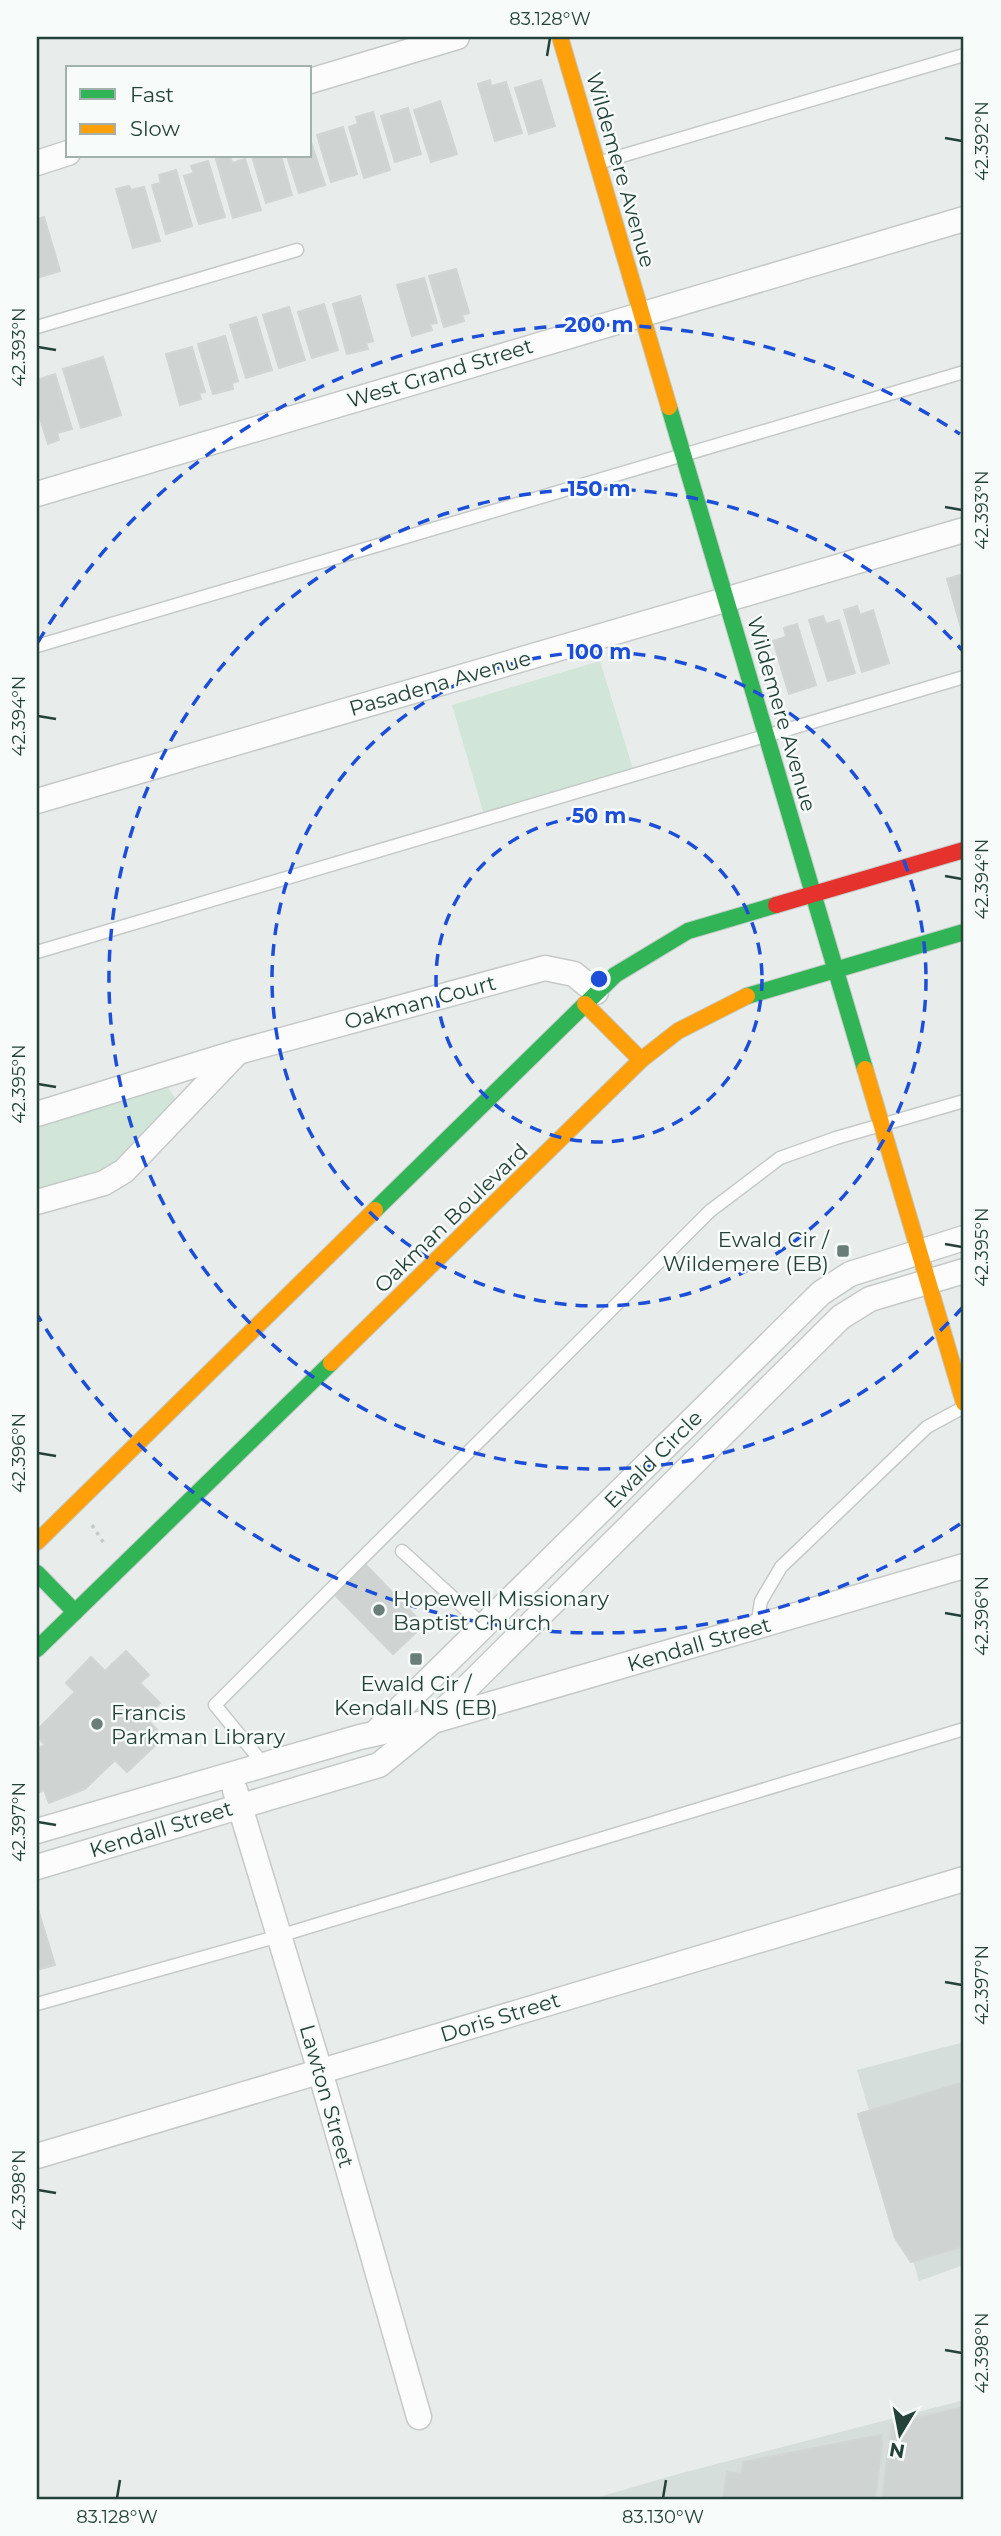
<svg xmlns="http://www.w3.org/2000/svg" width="1001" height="2536" font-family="Montserrat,sans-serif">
	<rect width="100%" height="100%" fill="#e8edeb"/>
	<g fill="#d6dedb">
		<path d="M964,2042V2265L919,2281L857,2070Z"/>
		<path d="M964,2400V2499H592L678,2474Z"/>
	</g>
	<g fill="#d1e6d8">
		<path d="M600,661L634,772L484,815L452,705Z"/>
		<path d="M168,1088L178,1102L109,1166L89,1176L37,1191V1127Z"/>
	</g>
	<g fill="#cfd4d2" stroke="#d1d6d4" stroke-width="2">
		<path d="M490,80L491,86L506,82L522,133L495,141L478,84Z"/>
		<path d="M541,80L555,126L529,134L515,88Z"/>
		<path d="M440,101L457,154L431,162L414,110Z"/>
		<path d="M408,108L421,154L395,162L381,116Z"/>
		<path d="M373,112L390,170L364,178L349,127L358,124L356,117Z"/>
		<path d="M343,127L357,174L331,182L317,135Z"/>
		<path d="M310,139L325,185L299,193L287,156H310Z"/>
		<path d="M230,156L232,163L245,159L261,210L233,218L216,159Z"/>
		<path d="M252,156H281L292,195L266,203Z"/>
		<path d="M208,161L225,217L199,224L184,176L194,173L191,166Z"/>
		<path d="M176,170L192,226L166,234L152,185L161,183L159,175Z"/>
		<path d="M129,186L131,190L144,187L160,241L133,248L116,189Z"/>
		<path d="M44,217L60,271L37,278V219Z"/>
		<path d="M456,269L469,313L462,315L464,321L444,327L429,276Z"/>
		<path d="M424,278L437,323L430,324L432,330L412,336L397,285Z"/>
		<path d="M360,296L373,341L366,343L368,349L347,354L333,304Z"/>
		<path d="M324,304L338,350L312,358L298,312Z"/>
		<path d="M289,307L305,360L279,368L263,315Z"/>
		<path d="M256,317L272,370L246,378L230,325Z"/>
		<path d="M225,336L238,381L232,383L233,389L213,394L198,344Z"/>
		<path d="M192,347L205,392L199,393L201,399L180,405L166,354Z"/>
		<path d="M103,357L121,415L81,428L63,369Z"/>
		<path d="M55,374L72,429L57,433L59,440L48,444L37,409V380Z"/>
		<path d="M960,575L964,583V638L947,579Z"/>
		<path d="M857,606L860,615L873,610L889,663L862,672L844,610Z"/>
		<path d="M823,616L826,624L839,620L855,673L828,681L809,620Z"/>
		<path d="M797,624L816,685L789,694L773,641L786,637L784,628Z"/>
		<path d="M366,1565L424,1625L393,1654L335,1595Z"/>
		<path d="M126,1651L149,1675L140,1683L160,1703L146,1718L164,1737L127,1772L115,1760L85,1789L49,1803L44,1790L37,1793V1749L45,1745L37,1736V1730L75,1692L66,1683L91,1657L105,1671Z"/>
		<path d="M37,1906L55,1965L37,1970Z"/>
		<path d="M964,2082V2246L911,2262L895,2238L858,2114Z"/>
		<path d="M964,2407V2499H882L892,2424Z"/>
		<path d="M881,2435L882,2445L875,2499H723L727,2472L742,2474L743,2462Z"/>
	</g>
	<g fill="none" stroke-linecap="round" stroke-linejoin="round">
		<defs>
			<g id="lane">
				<path d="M601,162L964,55"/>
				<path d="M37,327L297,250"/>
				<path d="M37,646L964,372"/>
				<path d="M37,952L964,677"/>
				<path d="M402,1551L484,1626"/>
				<path d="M757,1627L761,1601L781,1567L927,1427L964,1407"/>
				<path d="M265,1766L215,1705L710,1211L780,1158L836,1138L964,1101"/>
				<path d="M37,2004L279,1936L964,1729"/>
			</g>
			<g id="street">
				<path d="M310,81L457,37"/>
				<path d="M37,163L68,153"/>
				<path d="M37,494L964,219"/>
				<path d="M37,801L964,530"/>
				<path d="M37,1114L238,1052L545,968L574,974L596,992"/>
				<path d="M37,1202L104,1183L124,1171L236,1054"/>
				<path d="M375,1733L821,1293L850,1274L964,1238"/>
				<path d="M235,1790L320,2071L419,2417"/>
				<path d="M37,1831L360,1737L433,1721L964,1566"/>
				<path d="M37,1867L379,1765L433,1721L841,1317L870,1299L964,1271"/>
				<path d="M37,2156L964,1879"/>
			</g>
			<g id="fast">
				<path d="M669,407L865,1069"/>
				<path d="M747,996L964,932"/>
				<path d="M375,1210L615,975L688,931L776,905"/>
				<path d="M37,1573L75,1612"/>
				<path d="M37,1649L331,1363"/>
			</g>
			<g id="slow">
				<path d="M560,37L669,407"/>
				<path d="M585,1004L641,1060"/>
				<path d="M865,1069L964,1403"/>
				<path d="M331,1363L641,1060L678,1031L747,996"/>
				<path d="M37,1542L375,1210"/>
			</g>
			<path id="jam" d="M776,905L964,850"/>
		</defs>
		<use href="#lane" stroke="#c5cac8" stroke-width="15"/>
		<use href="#street" stroke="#c5cac8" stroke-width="27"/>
		<use href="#fast" stroke="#c3cbc8" stroke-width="18"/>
		<use href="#slow" stroke="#c3cbc8" stroke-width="18"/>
		<use href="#jam" stroke="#c3cbc8" stroke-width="18"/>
		<path stroke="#c3ccca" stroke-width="3.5" stroke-dasharray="3.5 5" stroke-linecap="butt" d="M92,1525L105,1545"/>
		<use href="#lane" stroke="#fcfcfc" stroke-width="12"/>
		<use href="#street" stroke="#fcfcfc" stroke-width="24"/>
		<use href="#fast" stroke="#30b455" stroke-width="16"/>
		<use href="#slow" stroke="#ff9f0a" stroke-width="16"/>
		<use href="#jam" stroke="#e5322d" stroke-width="16"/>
	</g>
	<path fill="none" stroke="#24423a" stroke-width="2.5" d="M547,56L550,38M945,138L962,141M38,347L56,350M945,507L962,510M38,716L56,719M945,876L962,879M38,1084L56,1087M945,1244L962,1247M38,1453L56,1456M945,1613L962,1616M38,1822L56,1825M945,1982L962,1985M38,2190L56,2193M945,2350L962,2353M117,2498L120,2480M663,2498L666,2480"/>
	<g fill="none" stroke="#1d4ed8" stroke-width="3.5" stroke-dasharray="12 9">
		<circle cx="599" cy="979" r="163"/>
		<circle cx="599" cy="979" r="327"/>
		<path d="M963 1307A490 490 0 1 1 963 651"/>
		<path d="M960 1524A654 654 0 0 1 38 1316M38 642A654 654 0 0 1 960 434"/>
	</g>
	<g fill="#697e78" stroke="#f7fbf9" stroke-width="2.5">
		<rect x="836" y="1244" width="14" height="14" rx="3.5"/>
		<circle cx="379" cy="1610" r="7"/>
		<rect x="409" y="1652" width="14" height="14" rx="3.5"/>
		<circle cx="97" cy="1724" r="7"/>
	</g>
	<g text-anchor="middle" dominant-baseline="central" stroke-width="5" stroke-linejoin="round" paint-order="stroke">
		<g font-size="21" fill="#24423a" stroke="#f7fbf9">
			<text transform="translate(621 170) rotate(74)">Wildemere Avenue</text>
			<text transform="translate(440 373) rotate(-17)">West Grand Street</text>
			<text transform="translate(440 683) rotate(-16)">Pasadena Avenue</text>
			<text transform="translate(782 714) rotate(74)">Wildemere Avenue</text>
			<text transform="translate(420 1002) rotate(-15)">Oakman Court</text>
			<text transform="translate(451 1218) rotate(-44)">Oakman Boulevard</text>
			<text transform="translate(653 1459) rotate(-45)">Ewald Circle</text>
			<text transform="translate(699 1644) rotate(-16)">Kendall Street</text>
			<text transform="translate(161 1829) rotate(-17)">Kendall Street</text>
			<text transform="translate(500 2017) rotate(-17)">Doris Street</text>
			<text transform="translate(327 2096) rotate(74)">Lawton Street</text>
		</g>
		<g font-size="21" fill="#24423a" stroke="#f7fbf9" text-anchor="start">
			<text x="829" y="1239" text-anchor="end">Ewald Cir /<tspan x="829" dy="24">Wildemere (EB)</tspan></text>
			<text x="393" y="1598">Hopewell Missionary<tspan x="393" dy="24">Baptist Church</tspan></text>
			<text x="416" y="1683" text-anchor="middle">Ewald Cir /<tspan x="416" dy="24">Kendall NS (EB)</tspan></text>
			<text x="111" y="1712">Francis<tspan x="111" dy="24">Parkman Library</tspan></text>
		</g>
	</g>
	<circle cx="599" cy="979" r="10" fill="#1d4ed8" stroke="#f7fbf9" stroke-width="3.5"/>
	<g font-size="21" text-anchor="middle" font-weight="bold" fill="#1d4ed8" stroke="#f7fbf9" stroke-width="5" stroke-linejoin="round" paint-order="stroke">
		<text x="599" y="332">200 m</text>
		<text x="599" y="496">150 m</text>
		<text x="599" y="659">100 m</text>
		<text x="599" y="823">50 m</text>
	</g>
	<rect width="1001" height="2536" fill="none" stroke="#f7fbf9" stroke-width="77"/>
	<rect x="66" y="66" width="245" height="91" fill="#f7fbf9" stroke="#a3b1ad" stroke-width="2"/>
	<rect x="80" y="89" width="35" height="10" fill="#30b455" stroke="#a3b1ad" stroke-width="2"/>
	<text x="130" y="102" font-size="21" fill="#24423a">Fast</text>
	<rect x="80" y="124" width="35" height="10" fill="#ff9f0a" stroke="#a3b1ad" stroke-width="2"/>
	<text x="130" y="136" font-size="21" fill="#24423a">Slow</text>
	<g transform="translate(900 2434) rotate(190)" stroke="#f7fbf9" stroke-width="5" paint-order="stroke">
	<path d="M0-5L12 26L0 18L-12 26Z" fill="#24423a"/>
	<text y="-10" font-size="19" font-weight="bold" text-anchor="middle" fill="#24423a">N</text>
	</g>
	<rect x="38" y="38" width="924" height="2460" fill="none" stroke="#24423a" stroke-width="2.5"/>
	<g font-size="18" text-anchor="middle" fill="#24423a">
		<text x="550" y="25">83.128°W</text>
		<text transform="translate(982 141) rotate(-90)" y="6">42.392°N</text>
		<text transform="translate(19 347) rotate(-90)" y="6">42.393°N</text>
		<text transform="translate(982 510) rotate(-90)" y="6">42.393°N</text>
		<text transform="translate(19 716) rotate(-90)" y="6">42.394°N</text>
		<text transform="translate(982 879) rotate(-90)" y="6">42.394°N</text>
		<text transform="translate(19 1084) rotate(-90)" y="6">42.395°N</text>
		<text transform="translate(982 1247) rotate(-90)" y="6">42.395°N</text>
		<text transform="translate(19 1453) rotate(-90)" y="6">42.396°N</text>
		<text transform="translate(982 1616) rotate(-90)" y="6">42.396°N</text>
		<text transform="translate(19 1822) rotate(-90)" y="6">42.397°N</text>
		<text transform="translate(982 1985) rotate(-90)" y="6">42.397°N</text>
		<text transform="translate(19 2190) rotate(-90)" y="6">42.398°N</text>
		<text transform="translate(982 2353) rotate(-90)" y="6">42.398°N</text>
		<text x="117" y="2523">83.128°W</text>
		<text x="663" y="2523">83.130°W</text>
	</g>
</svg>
